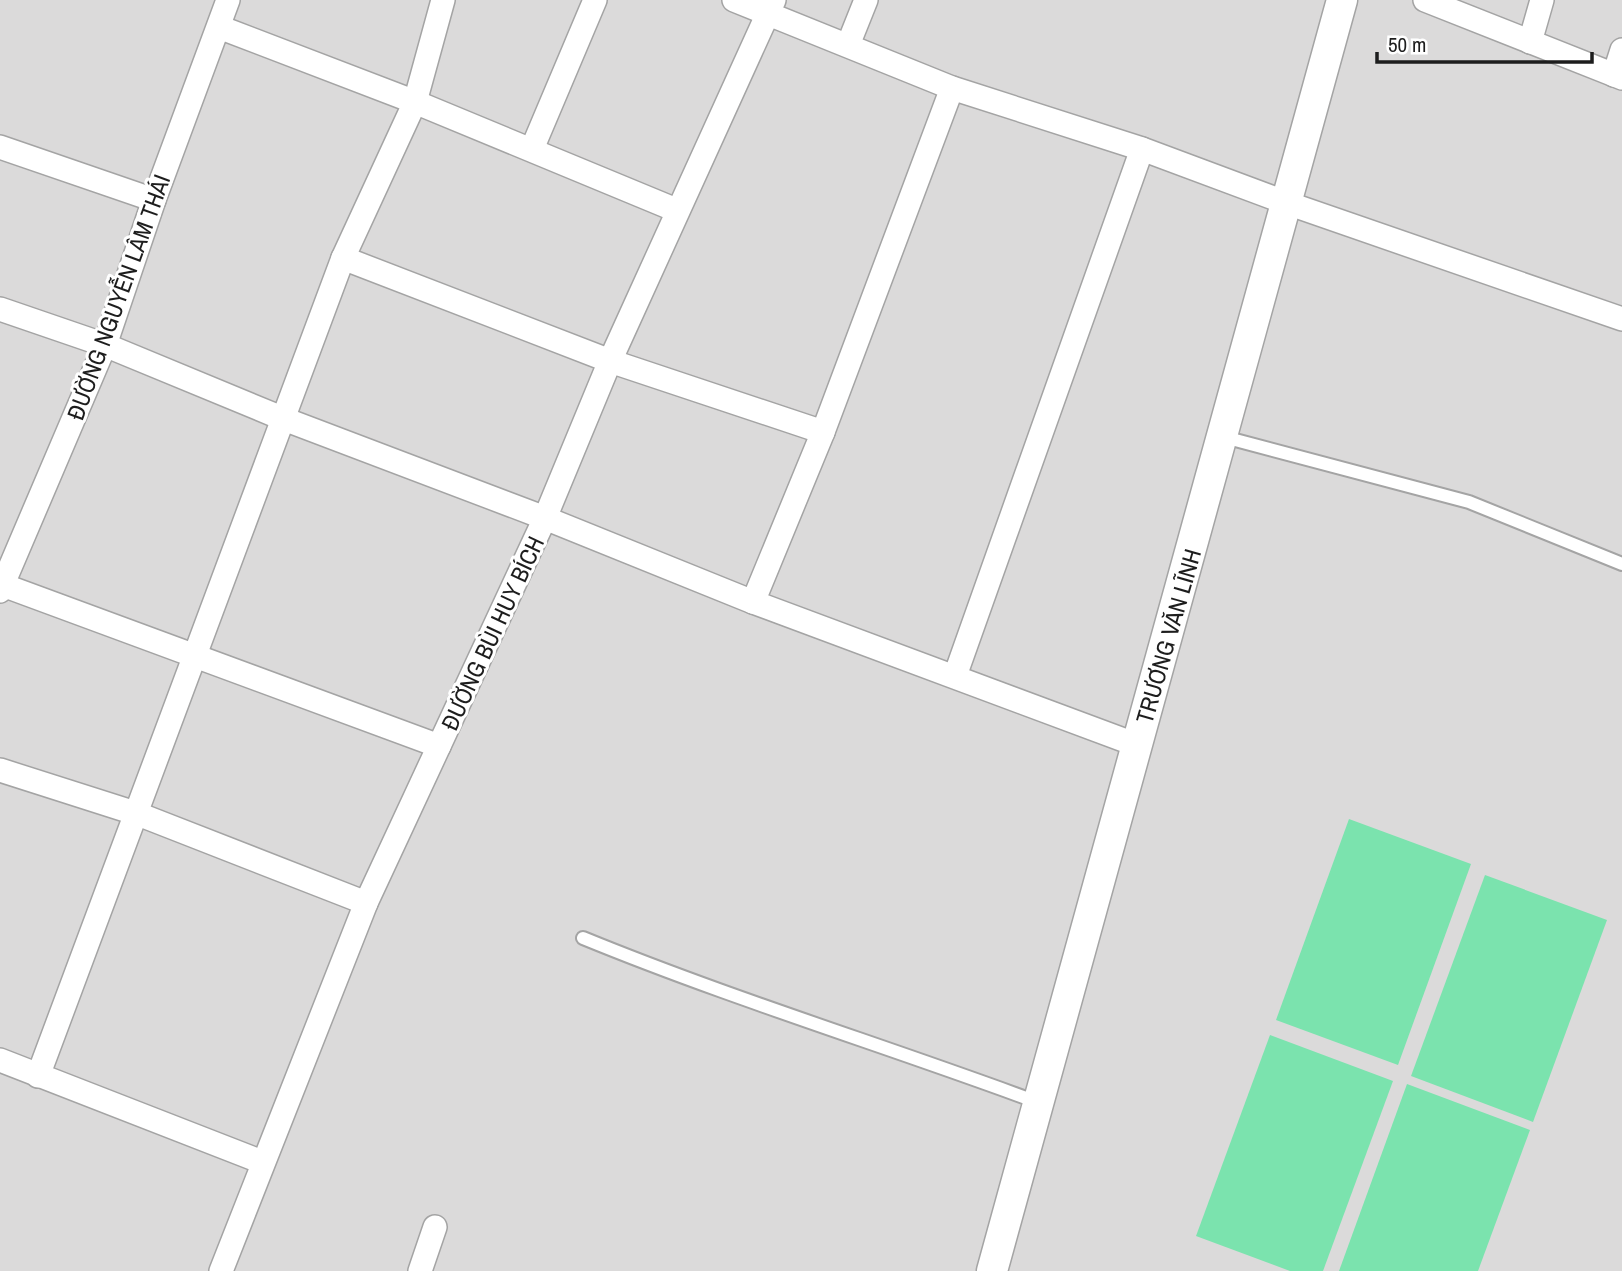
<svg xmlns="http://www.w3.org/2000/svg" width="1622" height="1271" font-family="'Archivo Narrow',sans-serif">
	<rect width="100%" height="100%" fill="#efe9e2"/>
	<rect fill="#dbdada" x="0" y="0" width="1622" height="1271"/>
	<g fill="#7be3ae">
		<path d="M1349,819L1471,864L1398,1065L1276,1020Z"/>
		<path d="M1485,875L1607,920L1533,1122L1411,1076Z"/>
		<path d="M1270,1035L1393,1081L1323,1271H1290L1196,1236Z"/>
		<path d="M1407,1084L1530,1130L1478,1271H1339Z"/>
	</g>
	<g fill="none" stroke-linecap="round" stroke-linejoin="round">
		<defs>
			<g id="service">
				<path d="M1224,437L1469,502L1622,564"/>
				<path d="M583,938C732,999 886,1046 1037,1102"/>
			</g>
			<g id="minor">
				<path d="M734,0L952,88L1142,149L1287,203L1622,319"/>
				<path d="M1425,0L1622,78"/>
				<path d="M219,27L415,102L676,210"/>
				<path d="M1530,42L1542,0"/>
				<path d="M848,45L866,0"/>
				<path d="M1614,75L1622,50"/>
				<path d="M0,147L154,200"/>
				<path d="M532,149L595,0"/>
				<path d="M343,258L610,361L823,432"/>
				<path d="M0,309L105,345L284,419L545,518L753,602L1137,745"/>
				<path d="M0,584L439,746"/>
				<path d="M0,591L105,345L154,200L228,0"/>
				<path d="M753,602L823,432L952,88"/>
				<path d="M955,676L1142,149"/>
				<path d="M0,770L138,814L366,903"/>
				<path d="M0,1060L262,1162"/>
				<path d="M38,1076L343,258L415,102L443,0"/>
				<path d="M221,1271L366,903L545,518L610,361L774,0"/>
				<path d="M420,1271L435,1227"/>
			</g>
			<path id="tertiary" d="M992,1271L1342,0"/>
		</defs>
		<use href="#service" stroke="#a4a4a4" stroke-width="16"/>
		<use href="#minor" stroke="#a4a4a4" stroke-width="26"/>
		<use href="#tertiary" stroke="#a4a4a4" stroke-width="33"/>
		<use href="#service" stroke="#fff" stroke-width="12"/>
		<use href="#minor" stroke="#fff" stroke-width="23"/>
		<use href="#tertiary" stroke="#fff" stroke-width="30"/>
	</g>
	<g text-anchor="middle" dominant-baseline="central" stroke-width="6" stroke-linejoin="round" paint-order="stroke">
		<g font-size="24" fill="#1d1d1d" stroke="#fff">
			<text transform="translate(118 297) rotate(-70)">ĐƯỜNG NGUYỄN LÂM THÁI</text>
			<text transform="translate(492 633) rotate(-65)">ĐƯỜNG BÙI HUY BÍCH</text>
			<text transform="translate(1168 636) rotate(-74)">TRƯƠNG VĂN LĨNH</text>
		</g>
	</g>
	<path d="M1377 52v10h215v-10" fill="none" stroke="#1d1d1d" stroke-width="3.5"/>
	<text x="1388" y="52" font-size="21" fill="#1d1d1d" stroke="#ffffff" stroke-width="5" paint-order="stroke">50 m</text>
</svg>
